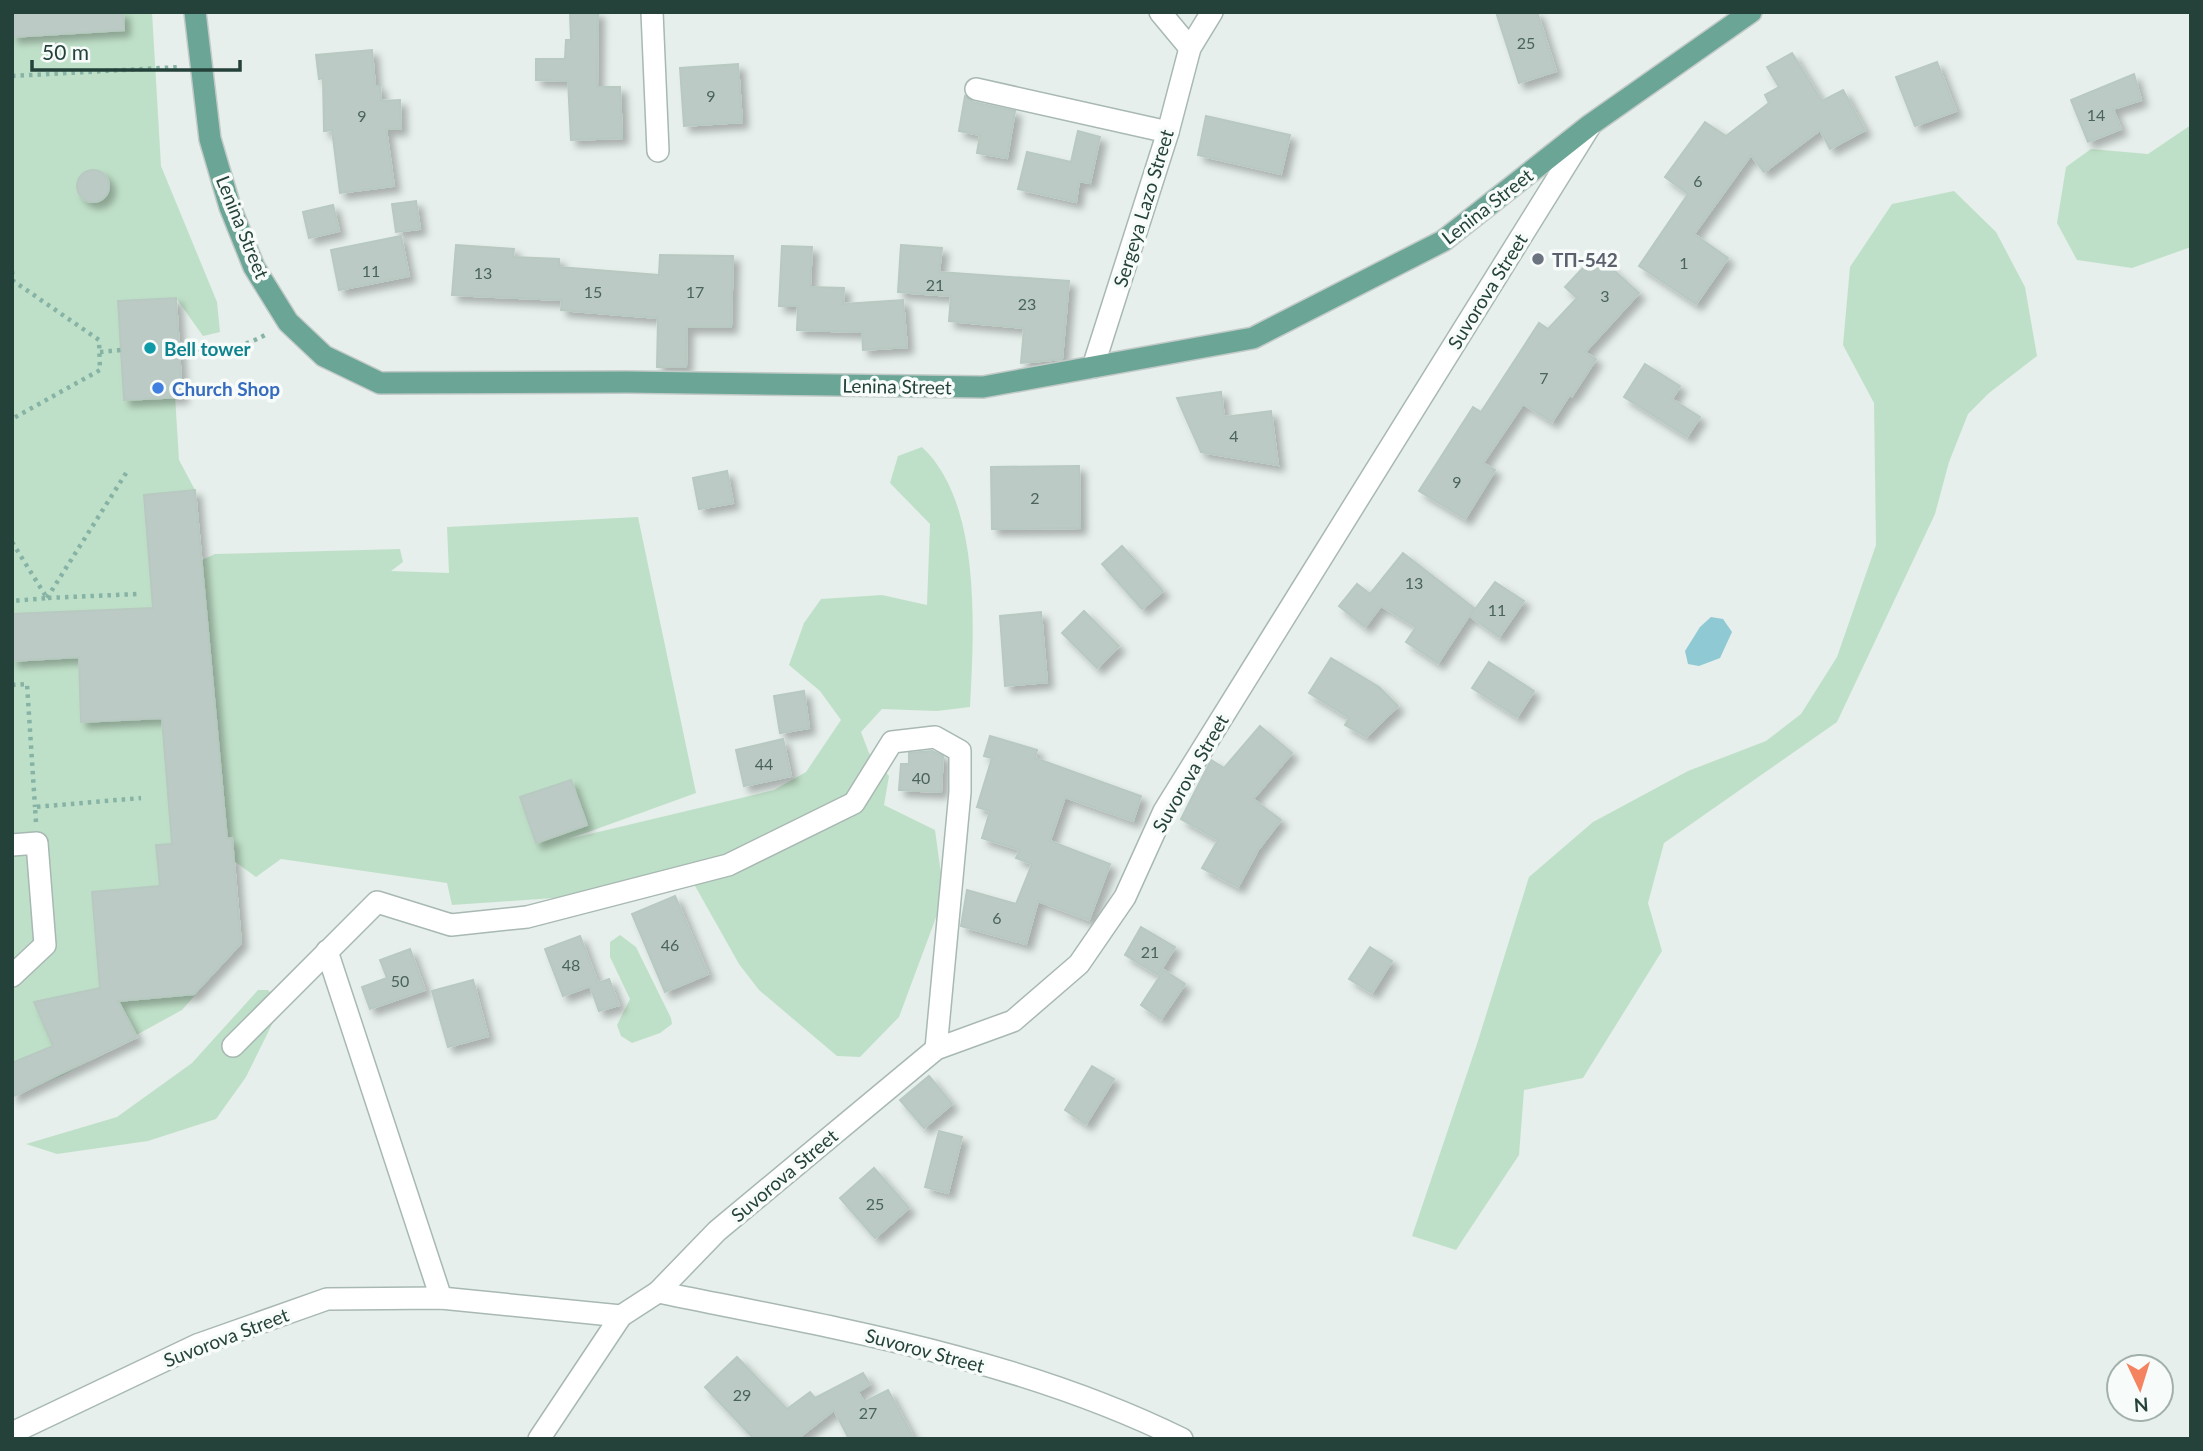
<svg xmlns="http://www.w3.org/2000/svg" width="2203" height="1451" font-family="Lato,sans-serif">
	<defs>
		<filter id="shadow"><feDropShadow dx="6" dy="6" stdDeviation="3.5" flood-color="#0004"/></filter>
	</defs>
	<rect width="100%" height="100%" fill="#e6efeb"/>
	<g fill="#bfe0c8">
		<path d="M12,12H152L161,166L217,302L220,332L203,336L176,298L169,299L179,460L195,490L202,560L215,554L400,549L403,562L391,571L449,573L447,527L638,517L696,793L569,839L774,790L806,772L841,720L820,691L789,665L804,623L821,599L882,595L927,605L930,524L890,483L898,456L922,447C982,503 974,630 970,707L937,711L882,709L861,732L869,753L889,776L884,805L935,830L944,896L899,1017L860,1057L837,1056L759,990L739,964L690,877L568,897L452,905L447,883L281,859L256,877L234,861L241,943L182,1010L65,1074L12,1097Z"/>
		<path d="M2191,125V247L2132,268L2077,260L2057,223L2066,167L2091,149L2148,154Z"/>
		<path d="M1954,191L1996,232L2025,287L2037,356L1989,393L1968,414L1949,462L1935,514L1837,722L1664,843L1648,903L1662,951L1583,1078L1524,1090L1519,1155L1456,1250L1412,1236L1477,1044L1529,877L1593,822L1688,771L1766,741L1801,714L1837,657L1876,545L1874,403L1843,345L1850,267L1892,204Z"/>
		<path d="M620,935L636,947L671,1018L672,1024L660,1033L632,1043L621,1036L617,1025L630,999L610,957V942Z"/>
		<path d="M258,990H268L282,1004L246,1077L216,1119L148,1141L57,1154L26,1144L117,1117L192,1063Z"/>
	</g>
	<path fill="#8ec9d4" d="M1711,617L1723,619L1732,632L1720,658L1699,666L1688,664L1685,651L1700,627Z"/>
	<g fill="#bbcac4" stroke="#b8c9c2" stroke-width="2" filter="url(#shadow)">
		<path d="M12,12H123L124,30L12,37Z"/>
		<path d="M570,12H598L597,87H620L622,138L571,140L568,81L536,80V59H565L566,40H571Z"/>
		<path d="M1496,12H1537L1556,71L1519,83Z"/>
		<path d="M372,50L375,86H380L381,101L400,100L401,129H386L394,186L340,193L332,130L324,131L323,78L319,79L316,55Z"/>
		<path d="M1792,53L1822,101L1843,90L1865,130L1830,149L1820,130L1764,172L1751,155L1694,234L1728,258L1696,304L1639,266L1688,194L1665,177L1705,122L1726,136L1769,103L1765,95L1779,87L1767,67Z"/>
		<path d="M1937,62L1956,111L1915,126L1896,77Z"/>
		<path d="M738,64L742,122L684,126L680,68Z"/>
		<path d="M2134,74L2141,100L2113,109L2121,129L2088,142L2071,100Z"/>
		<path d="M965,96L973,102L1015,111L1007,158L977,153L980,135L959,131Z"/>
		<path d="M1206,116L1290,135L1281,174L1198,155Z"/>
		<path d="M1078,131L1100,137L1090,183L1079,181L1076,202L1018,189L1027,152L1071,162Z"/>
		<circle cx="93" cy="186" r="16"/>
		<path d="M416,201L420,229L396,232L392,204Z"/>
		<path d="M333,205L339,231L309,238L303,212Z"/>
		<path d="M401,236L409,276L339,290L331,250Z"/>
		<path d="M456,245L514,249L513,257L559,259V267L659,275L660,255L733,256L731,327H687L686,367H657L658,318L561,310L562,300L452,295Z"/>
		<path d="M901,245L942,248L939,272L1069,281L1062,359L1021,363L1024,328L949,321L951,296L898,292Z"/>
		<path d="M782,246L812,247L810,287L844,288L843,304L903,300L907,347L863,350L862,332L797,330L798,306H779Z"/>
		<path d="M1596,254L1639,293L1585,352L1596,359L1572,396L1570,394L1552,422L1523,404L1483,463L1495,470L1465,519L1419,491L1473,407L1481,412L1539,323L1548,329L1577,298L1565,287Z"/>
		<path d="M176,298L182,397L124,400L118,301Z"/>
		<path d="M1645,364L1680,386L1672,399L1700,417L1687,437L1624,397Z"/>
		<path d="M1221,392L1224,417L1271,411L1278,465L1201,452L1177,398Z"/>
		<path d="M1079,466L1080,528L992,529L991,467Z"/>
		<path d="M727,471L733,503L699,509L693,478Z"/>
		<path d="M195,490L227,839L232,838L241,943L194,994L118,1001L137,1037L12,1097V1063L53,1046L34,1002L100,988L92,892L160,886L156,845L172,844L162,718L81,722L79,657L12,661V614L153,608L144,495Z"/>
		<path d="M1122,546L1163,591L1142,609L1102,564Z"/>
		<path d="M1403,553L1474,608L1438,663L1406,642L1416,627L1381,606L1365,627L1339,606L1357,584L1370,594Z"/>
		<path d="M1495,582L1524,601L1499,637L1470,616Z"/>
		<path d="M1084,611L1119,646L1097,668L1062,633Z"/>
		<path d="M1041,612L1047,682L1005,686L1000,616Z"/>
		<path d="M1331,658L1379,687L1398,706L1366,737L1345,725L1349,718L1309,693Z"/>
		<path d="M1489,662L1534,691L1517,717L1472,688Z"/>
		<path d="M804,691L809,728L780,733L774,696Z"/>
		<path d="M1260,726L1292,753L1253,799L1281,820L1258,850L1238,887L1202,868L1218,840L1181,819L1211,760L1224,768Z"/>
		<path d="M990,736L1037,750L1035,758L1141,796L1133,821L1065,797L1050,841L1110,864L1089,920L1038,901L1026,944L961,926L967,890L1016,904L1032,864L1016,858L1020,850L982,838L990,811L977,807L992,758L984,756Z"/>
		<path d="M783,739L791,776L744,786L736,750Z"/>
		<path d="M932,751L943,756L941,792L899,790L901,764H909V753Z"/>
		<path d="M571,780L587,825L536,843L520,797Z"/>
		<path d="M675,896L708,974L665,992L632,914Z"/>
		<path d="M1141,927L1175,947L1158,975L1125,955Z"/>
		<path d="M580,936L598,983L609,979L619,1005L599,1011L590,986L563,996L545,949Z"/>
		<path d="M1370,947L1392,961L1372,993L1349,979Z"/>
		<path d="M410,949L425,990L370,1009L362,987L387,978L380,960Z"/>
		<path d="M1164,970L1185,984L1161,1019L1141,1005Z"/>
		<path d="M473,980L488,1036L448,1047L432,991Z"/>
		<path d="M1092,1066L1114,1079L1086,1124L1065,1110Z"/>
		<path d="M929,1076L952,1104L924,1128L900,1100Z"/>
		<path d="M939,1131L962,1137L948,1193L925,1187Z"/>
		<path d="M874,1168L909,1208L875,1238L840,1198Z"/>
		<path d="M737,1357L787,1409L810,1392L815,1398L863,1373L870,1384L858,1392L864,1402L888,1390L914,1439H849L834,1410L797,1439H754L705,1387Z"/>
	</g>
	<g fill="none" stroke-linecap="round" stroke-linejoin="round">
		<defs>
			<g id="minor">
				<path d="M652,12L658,151"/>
				<path d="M1160,12L1190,48"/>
				<path d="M976,89L1168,132"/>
				<path d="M1093,367L1168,132L1190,48L1212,12"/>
				<path d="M12,845L37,843L45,945L12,976"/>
				<path d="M327,951L441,1298"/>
				<path d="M233,1046L377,902L451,925L527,917L728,865L854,803L892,742L935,737L960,751V792L936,1049"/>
				<path d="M658,1292C835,1328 1018,1358 1182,1439"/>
				<path d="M12,1433L197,1345L327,1299L441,1298L621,1316L658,1292L717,1231L936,1049L1013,1021L1079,964L1125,897L1164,811L1590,126"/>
				<path d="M539,1439L621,1316"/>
			</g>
			<path id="major" d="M195,12L210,139L230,207L254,267L288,322L324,356L380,383L627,382L983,387L1253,338L1443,241L1590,125L1751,12"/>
		</defs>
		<use href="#minor" stroke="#a8b8b2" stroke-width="24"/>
		<use href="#major" stroke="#c2cac8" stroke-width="24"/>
		<g stroke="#86b3a5" stroke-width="4.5" stroke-dasharray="3.5 5" stroke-linecap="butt">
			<path d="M12,76L180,67"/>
			<path d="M12,271L13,280"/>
			<path d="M12,280L99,340L100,370L12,419"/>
			<path d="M179,346C214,354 238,350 269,333"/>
			<path d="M100,352L121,350"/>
			<path d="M12,542L47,598L12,601"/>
			<path d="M47,598L128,470"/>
			<path d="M48,598L137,594"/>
			<path d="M12,685L27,684L35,807"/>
			<path d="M36,822L35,807L141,798"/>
		</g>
		<use href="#minor" stroke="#fff" stroke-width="21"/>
		<use href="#major" stroke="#6aa596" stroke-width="21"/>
	</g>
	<circle fill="#6b7280" stroke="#f7fbf9" stroke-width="2.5" cx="1538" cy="259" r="7"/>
	<circle fill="#0f9aa8" stroke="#f7fbf9" stroke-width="2.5" cx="150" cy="348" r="7"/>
	<circle fill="#3f7fe0" stroke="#f7fbf9" stroke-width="2.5" cx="158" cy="388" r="7"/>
	<g text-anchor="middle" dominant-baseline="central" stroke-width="7" stroke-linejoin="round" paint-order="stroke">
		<g font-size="16" fill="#4a645c">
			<text x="1526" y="42">25</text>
			<text x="711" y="95">9</text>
			<text x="2096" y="114">14</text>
			<text x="362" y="115">9</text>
			<text x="1698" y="180">6</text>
			<text x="1684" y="262">1</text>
			<text x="371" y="270">11</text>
			<text x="483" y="272">13</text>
			<text x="935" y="284">21</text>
			<text x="593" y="291">15</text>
			<text x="695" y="291">17</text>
			<text x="1605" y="295">3</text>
			<text x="1027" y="303">23</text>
			<text x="1544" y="377">7</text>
			<text x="1234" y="435">4</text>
			<text x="1457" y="481">9</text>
			<text x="1035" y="497">2</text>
			<text x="1414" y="582">13</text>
			<text x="1497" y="609">11</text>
			<text x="764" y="763">44</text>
			<text x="921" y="777">40</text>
			<text x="997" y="917">6</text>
			<text x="670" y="944">46</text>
			<text x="1150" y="951">21</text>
			<text x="571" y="964">48</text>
			<text x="400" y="980">50</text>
			<text x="875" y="1203">25</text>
			<text x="742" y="1394">29</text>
			<text x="868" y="1412">27</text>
		</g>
		<g font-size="19" fill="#24423a" stroke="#f7fbf9">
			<text transform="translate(1487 206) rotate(-38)">Lenina Street</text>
			<text transform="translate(1143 208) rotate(-73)">Sergeya Lazo Street</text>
			<text transform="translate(243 227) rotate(68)">Lenina Street</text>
			<text transform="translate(1487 291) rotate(-58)">Suvorova Street</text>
			<text transform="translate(897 386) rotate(1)">Lenina Street</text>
			<text transform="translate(1190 773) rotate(-60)">Suvorova Street</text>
			<text transform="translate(784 1175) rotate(-40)">Suvorova Street</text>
			<text transform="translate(226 1337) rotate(-21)">Suvorova Street</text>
			<text transform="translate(925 1350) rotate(15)">Suvorov Street</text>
		</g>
		<g font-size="19" font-weight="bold" fill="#5b616d" stroke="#f7fbf9" text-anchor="start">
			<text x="1552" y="259">ТП-542</text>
		</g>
		<g font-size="19" font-weight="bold" fill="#0d838f" stroke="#f7fbf9" text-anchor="start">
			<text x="164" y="348">Bell tower</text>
		</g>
		<g font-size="19" font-weight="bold" fill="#366cbe" stroke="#f7fbf9" text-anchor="start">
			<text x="172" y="388">Church Shop</text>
		</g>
	</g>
	<rect width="2203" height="1451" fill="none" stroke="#24423a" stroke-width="28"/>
	<g transform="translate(2140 1388) rotate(176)"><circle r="33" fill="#f7fbf9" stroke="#a3b1ad" stroke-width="2"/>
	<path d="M0-5L12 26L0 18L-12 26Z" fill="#f4845f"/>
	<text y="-10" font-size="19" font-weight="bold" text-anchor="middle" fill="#24423a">N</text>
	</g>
	<path d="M32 60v10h208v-10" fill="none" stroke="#24423a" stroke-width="3.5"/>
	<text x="42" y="60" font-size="21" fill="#24423a" stroke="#f7fbf9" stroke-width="5" paint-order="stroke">50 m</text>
</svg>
